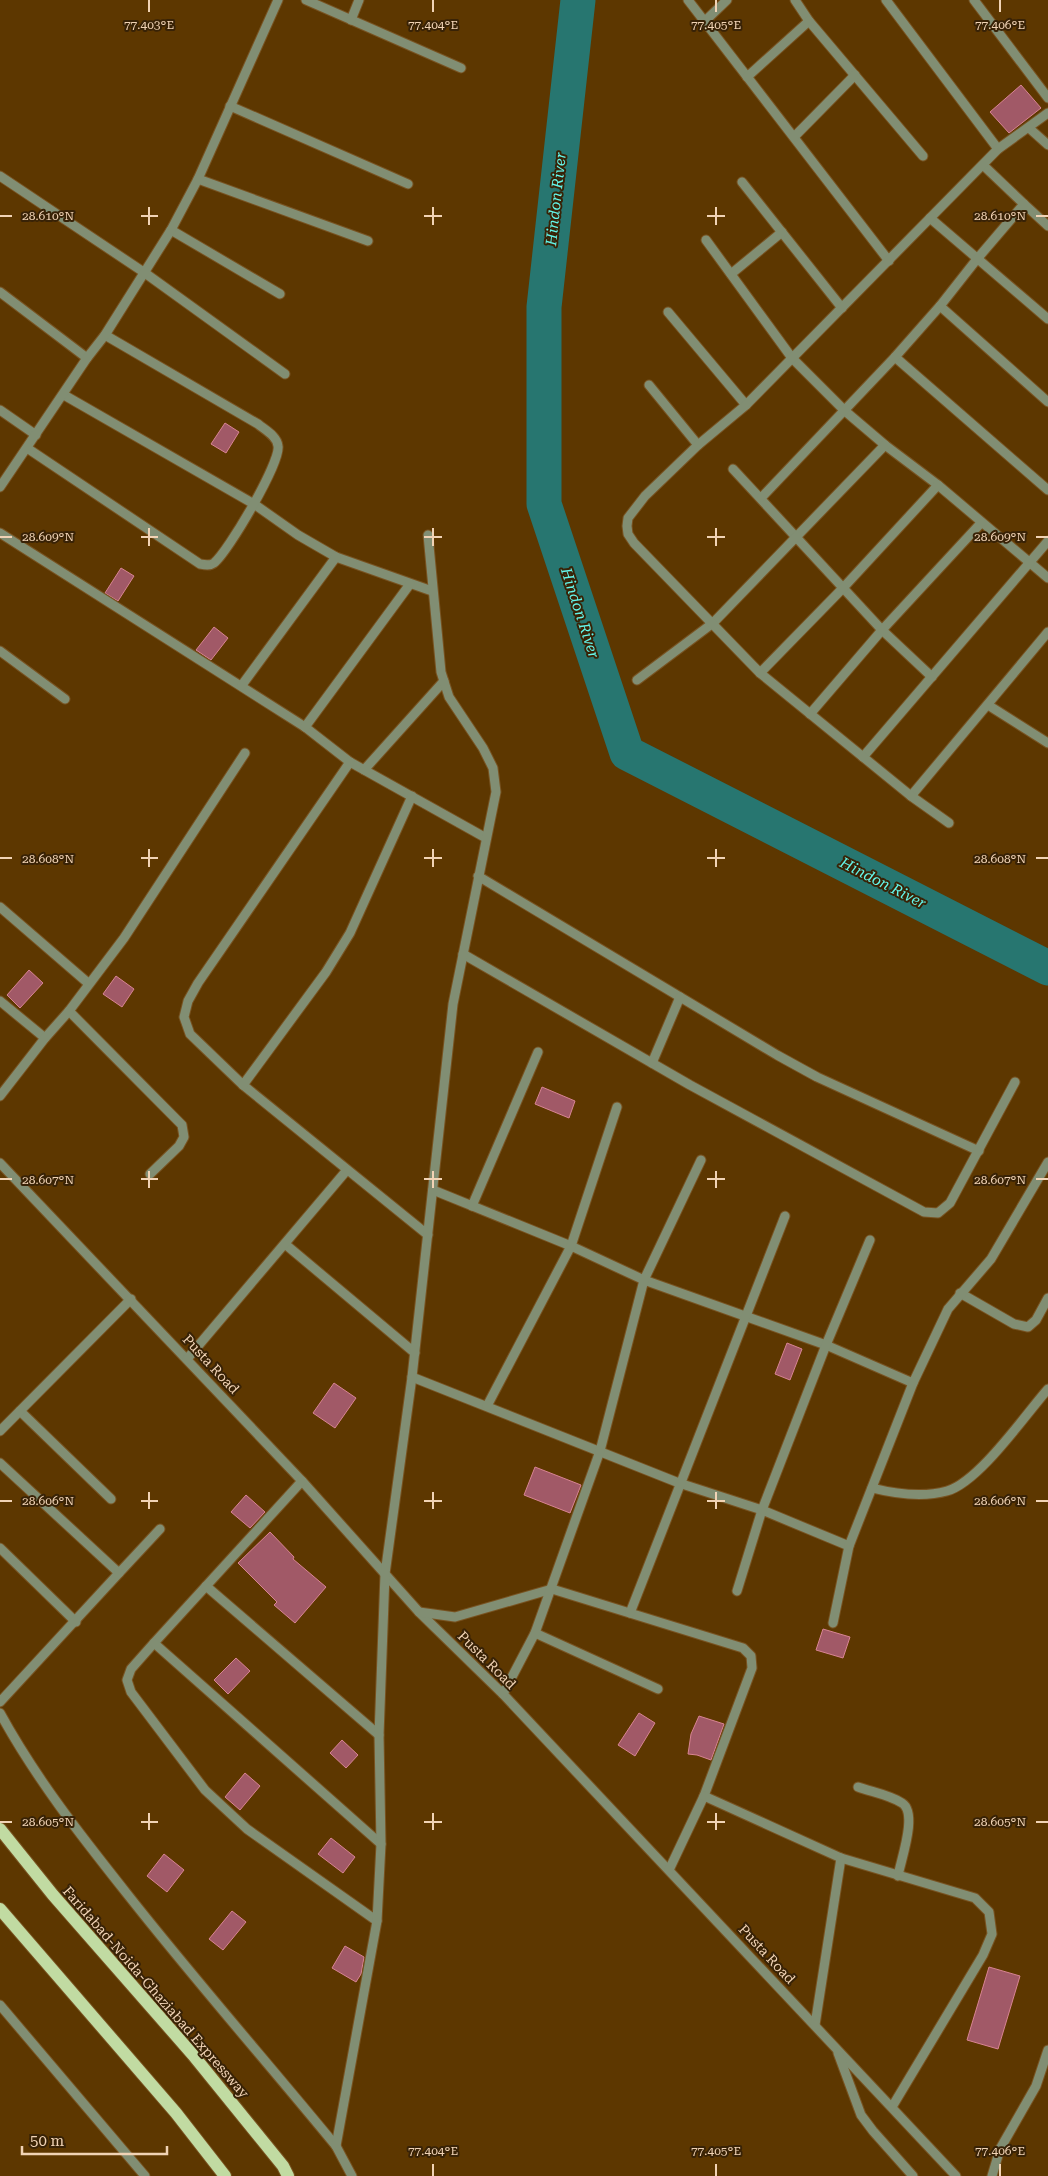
<svg xmlns="http://www.w3.org/2000/svg" width="1048" height="2176" font-family="'Roboto Serif',serif">
	<rect width="100%" height="100%" fill="#5d3700"/>
	<g fill="none" stroke-linecap="round" stroke-linejoin="round">
		<path stroke="#277670" stroke-width="35" d="M578,0L544,307V504L627,753L1048,968"/>
	</g>
	<g fill="#a15967" stroke="#d88493">
		<path d="M1021,85L1041,108L1009,133L990,112Z"/>
		<path d="M225,423L239,432L226,453L211,444Z"/>
		<path d="M121,568L134,576L118,601L105,593Z"/>
		<path d="M214,627L228,638L211,660L196,650Z"/>
		<path d="M29,970L43,983L20,1008L7,995Z"/>
		<path d="M116,976L134,989L122,1007L103,994Z"/>
		<path d="M542,1087L575,1101L569,1118L535,1104Z"/>
		<path d="M787,1343L802,1349L790,1380L775,1374Z"/>
		<path d="M334,1383L356,1398L335,1428L313,1413Z"/>
		<path d="M535,1467L581,1485L570,1513L524,1495Z"/>
		<path d="M246,1495L265,1512L250,1528L231,1512Z"/>
		<path d="M270,1532L294,1557L293,1559L326,1587L295,1623L274,1605L277,1602L238,1563Z"/>
		<path d="M823,1629L850,1637L843,1658L816,1650Z"/>
		<path d="M236,1658L250,1671L228,1694L214,1680Z"/>
		<path d="M639,1713L655,1723L635,1756L618,1745Z"/>
		<path d="M699,1716L724,1724L711,1760L697,1755L688,1754L691,1734Z"/>
		<path d="M342,1740L358,1755L346,1768L330,1753Z"/>
		<path d="M245,1773L260,1786L240,1810L225,1797Z"/>
		<path d="M331,1838L355,1857L343,1873L318,1854Z"/>
		<path d="M164,1854L184,1870L167,1892L147,1876Z"/>
		<path d="M232,1911L246,1922L223,1950L209,1939Z"/>
		<path d="M345,1946L364,1957L361,1974L356,1982L332,1968Z"/>
		<path d="M989,1967L1020,1976L998,2049L967,2040Z"/>
	</g>
	<g fill="none" stroke-linecap="round" stroke-linejoin="round">
		<defs>
			<g id="minor">
				<path d="M306,0L461,68"/>
				<path d="M688,0L889,261"/>
				<path d="M795,0L809,21L923,156"/>
				<path d="M886,0L998,149"/>
				<path d="M974,0L1048,98"/>
				<path d="M351,20L359,0"/>
				<path d="M705,21L727,0"/>
				<path d="M747,77L809,21"/>
				<path d="M230,106L408,184"/>
				<path d="M1029,128L1048,145"/>
				<path d="M794,137L855,75"/>
				<path d="M983,165L1024,204"/>
				<path d="M0,176L145,273L285,374"/>
				<path d="M198,179L368,241"/>
				<path d="M742,182L842,308"/>
				<path d="M930,218L1048,319"/>
				<path d="M171,230L280,294"/>
				<path d="M706,240L792,358L845,411L885,445L938,485L1048,578"/>
				<path d="M731,274L782,232"/>
				<path d="M0,292L87,358"/>
				<path d="M940,306L1048,402"/>
				<path d="M668,312L746,405"/>
				<path d="M895,357L1048,490"/>
				<path d="M649,385L698,445"/>
				<path d="M64,395L254,504L298,535L336,557L432,591"/>
				<path d="M0,410L36,435"/>
				<path d="M27,448L200,564C205,565 210,566 214,563C228,552 281,462 278,446C277,436 265,430 258,424L105,335"/>
				<path d="M733,469L882,630L932,677"/>
				<path d="M0,487L87,358L105,335L171,230L198,179L278,0"/>
				<path d="M762,497L895,357L940,306L977,259L1024,204L1048,226"/>
				<path d="M0,533L305,727L350,762L486,838"/>
				<path d="M0,651L65,699"/>
				<path d="M760,673L843,588L938,485"/>
				<path d="M637,680L713,623L885,445"/>
				<path d="M242,685L336,557"/>
				<path d="M988,705L1048,743"/>
				<path d="M810,714L882,630L981,523"/>
				<path d="M305,727L410,584"/>
				<path d="M863,757L1048,541"/>
				<path d="M350,762L198,983L188,1001L184,1017L190,1034L243,1085L428,1235"/>
				<path d="M364,770L444,681"/>
				<path d="M911,796L1048,632"/>
				<path d="M949,823L911,796L760,673L634,543L628,534L627,526L628,518L645,496L698,445L746,405L998,149L1048,113"/>
				<path d="M478,876L777,1055L817,1077L979,1151"/>
				<path d="M0,907L88,983"/>
				<path d="M463,954L690,1085L924,1212L938,1213L950,1203L1015,1082"/>
				<path d="M0,1001L45,1038"/>
				<path d="M69,1011L182,1125L184,1137L179,1146L150,1174"/>
				<path d="M652,1063L680,997"/>
				<path d="M243,1085L326,972L350,933L412,796"/>
				<path d="M0,1096L45,1038L69,1011L124,938L245,753"/>
				<path d="M0,1163L302,1481L419,1612L503,1694L956,2176"/>
				<path d="M433,1190L571,1246L644,1280L826,1345L913,1383"/>
				<path d="M472,1206L538,1052"/>
				<path d="M285,1244L415,1353"/>
				<path d="M960,1293L1014,1324L1028,1327L1036,1320L1048,1298"/>
				<path d="M187,1359L347,1170"/>
				<path d="M412,1377L679,1483L762,1510L849,1546"/>
				<path d="M487,1406L571,1246L617,1107"/>
				<path d="M20,1411L111,1499"/>
				<path d="M0,1431L131,1299"/>
				<path d="M0,1463L119,1573L160,1529"/>
				<path d="M302,1481L154,1643L131,1669L127,1680L131,1692L205,1790L247,1829L377,1921"/>
				<path d="M872,1488C896,1494 922,1498 947,1491C979,1482 1025,1415 1048,1389"/>
				<path d="M0,1548L76,1622"/>
				<path d="M206,1586L379,1735"/>
				<path d="M737,1591L762,1510L826,1345L870,1240"/>
				<path d="M419,1612L455,1617L552,1589L743,1648L751,1656L752,1668L704,1796L669,1870"/>
				<path d="M630,1613L785,1216"/>
				<path d="M833,1623L849,1546L913,1383L948,1309L991,1259L1048,1162"/>
				<path d="M535,1633L658,1689"/>
				<path d="M154,1643L381,1844"/>
				<path d="M503,1694L535,1633L600,1451L644,1280L701,1160"/>
				<path d="M0,1702L119,1573"/>
				<path d="M0,1713C36,1779 82,1837 128,1895C195,1980 267,2062 336,2146L352,2176"/>
				<path d="M858,1787C872,1792 890,1795 902,1803C918,1813 901,1859 898,1876"/>
				<path d="M704,1796L841,1858L975,1898L989,1912L992,1934L983,1955L892,2107"/>
				<path d="M0,2005L145,2176"/>
				<path d="M815,2025L841,1858"/>
				<path d="M838,2053L861,2115L873,2131L913,2176"/>
				<path d="M336,2146L377,1921L381,1844L379,1735L385,1574L412,1377L453,1004L496,792L493,768L483,748L449,697L441,672L428,535"/>
				<path d="M992,2176L1000,2149L1036,2086L1048,2050"/>
			</g>
			<g id="major">
				<path d="M0,1829L53,1895L193,2055L283,2166L288,2176"/>
				<path d="M0,1909L176,2113L225,2176"/>
			</g>
		</defs>
		<use href="#minor" stroke="#785321" stroke-width="11"/>
		<use href="#major" stroke="#785321" stroke-width="14"/>
		<use href="#minor" stroke="#818e73" stroke-width="9"/>
		<use href="#major" stroke="#c1dba2" stroke-width="12"/>
	</g>
	<path fill="none" stroke="#f1d3b5" stroke-width="2" d="M149,0V12M433,0V12M716,0V12M1000,0V12M149,207V225M433,207V225M716,207V225M0,216H12M141,216H158M424,216H442M707,216H725M1036,216H1048M149,528V546M433,528V546M716,528V546M0,537H12M141,537H158M424,537H442M707,537H725M1036,537H1048M149,849V867M433,849V867M716,849V867M0,858H12M141,858H158M424,858H442M707,858H725M1036,858H1048M149,1171V1188M433,1171V1188M716,1171V1188M0,1179H12M141,1179H158M424,1179H442M707,1179H725M1036,1179H1048M149,1492V1509M433,1492V1509M716,1492V1509M0,1501H12M141,1501H158M424,1501H442M707,1501H725M1036,1501H1048M149,1813V1830M433,1813V1830M716,1813V1830M0,1822H12M141,1822H158M424,1822H442M707,1822H725M1036,1822H1048M433,2164V2176M716,2164V2176M1000,2164V2176"/>
	<g text-anchor="middle" dominant-baseline="central" stroke-width="4" stroke-linejoin="round" paint-order="stroke">
		<g font-size="14" fill="#f1d3b5" stroke="#382206">
			<text transform="translate(211 1364) rotate(47)">Pusta Road</text>
			<text transform="translate(487 1660) rotate(45)">Pusta Road</text>
			<text transform="translate(767 1954) rotate(47)">Pusta Road</text>
			<text transform="translate(156 1992) rotate(49)">Faridabad-Noida-Ghaziabad Expressway</text>
		</g>
		<g font-size="15" font-style="italic" fill="#64f6eb" stroke="#382206">
			<text transform="translate(556 199) rotate(-84)">Hindon River</text>
			<text transform="translate(580 613) rotate(72)">Hindon River</text>
			<text transform="translate(883 883) rotate(27)">Hindon River</text>
		</g>
	</g>
	<g font-size="12" text-anchor="middle" fill="#f1d3b5" stroke="#382206" stroke-width="4" stroke-linejoin="round" paint-order="stroke">
		<text x="149" y="29">77.403°E</text>
		<text x="433" y="29">77.404°E</text>
		<text x="716" y="29">77.405°E</text>
		<text x="1000" y="29">77.406°E</text>
		<text x="48" y="220">28.610°N</text>
		<text x="1000" y="220">28.610°N</text>
		<text x="48" y="541">28.609°N</text>
		<text x="1000" y="541">28.609°N</text>
		<text x="48" y="863">28.608°N</text>
		<text x="1000" y="863">28.608°N</text>
		<text x="48" y="1184">28.607°N</text>
		<text x="1000" y="1184">28.607°N</text>
		<text x="48" y="1505">28.606°N</text>
		<text x="1000" y="1505">28.606°N</text>
		<text x="48" y="1826">28.605°N</text>
		<text x="1000" y="1826">28.605°N</text>
		<text x="433" y="2155">77.404°E</text>
		<text x="716" y="2155">77.405°E</text>
		<text x="1000" y="2155">77.406°E</text>
	</g>
	<path d="M22 2146v8h145v-8" fill="none" stroke="#f1d3b5" stroke-width="2.5"/>
	<text x="30" y="2146" font-size="15" fill="#f1d3b5" stroke="#382206" stroke-width="4" paint-order="stroke">50 m</text>
</svg>
